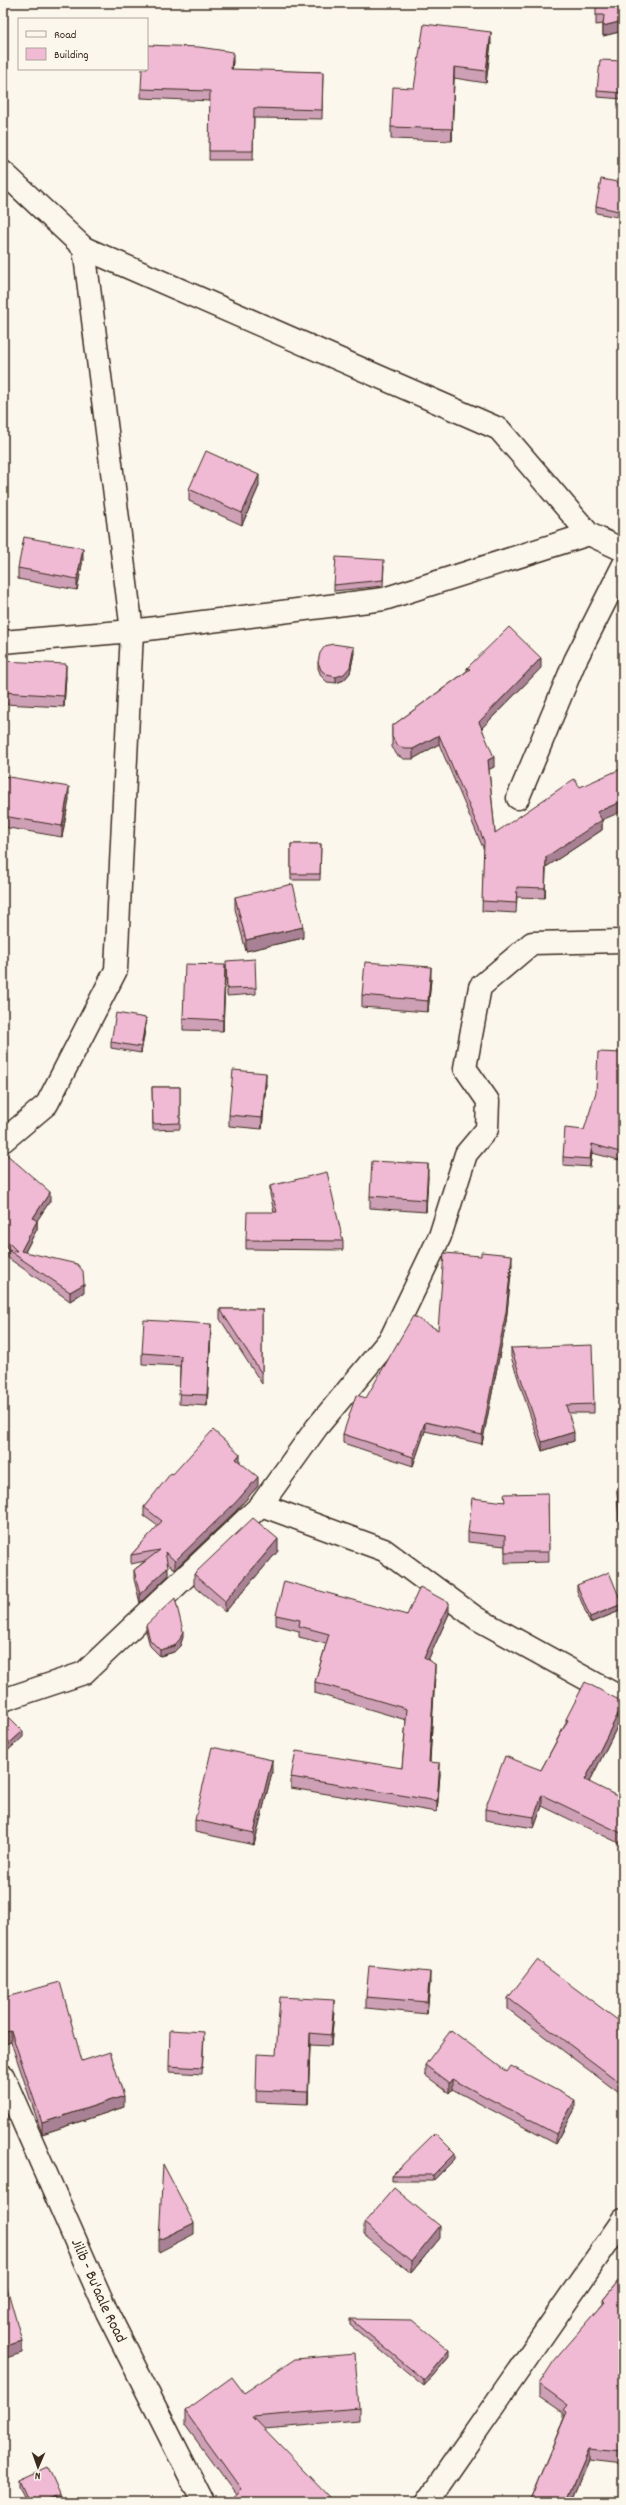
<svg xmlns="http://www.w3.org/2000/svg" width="626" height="2505" font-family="Dekko,sans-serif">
	<rect width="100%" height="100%" fill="#fbf7ec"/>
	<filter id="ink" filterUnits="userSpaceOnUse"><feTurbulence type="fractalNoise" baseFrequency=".025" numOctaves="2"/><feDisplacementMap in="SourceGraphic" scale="8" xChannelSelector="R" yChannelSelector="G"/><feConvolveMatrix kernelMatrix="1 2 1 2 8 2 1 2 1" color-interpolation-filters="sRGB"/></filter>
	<g filter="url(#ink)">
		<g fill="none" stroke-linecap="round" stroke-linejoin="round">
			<defs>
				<g id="minor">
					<path d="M3,172L84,248L499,429L589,534L623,550"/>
					<path d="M3,642L132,631L384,599L589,534"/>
					<path d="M518,798L575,661L623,566"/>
					<path d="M3,1141L47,1104L116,970L132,631L84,248"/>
					<path d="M261,1505L317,1427L391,1338L440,1236L466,1154L487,1129L488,1101L465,1068L480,987L532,943L623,941"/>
					<path d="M3,1700L84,1673L261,1505L384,1550L476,1618L623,1699"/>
					<path d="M427,2502L623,2220"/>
				</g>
				<g id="secondary">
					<path id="s1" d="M3,2076L107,2312L203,2502"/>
				</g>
			</defs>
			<use href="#minor" stroke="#3b2a1e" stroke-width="25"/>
			<use href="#secondary" stroke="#3b2a1e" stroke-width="25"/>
			<use href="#minor" stroke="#fbf7ec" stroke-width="22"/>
			<use href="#secondary" stroke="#fbf7ec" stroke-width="22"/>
		</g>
		<g fill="#cea0b6" stroke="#3b2a1e">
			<path d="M623,3V31L603,36V24L596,25V15Z"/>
			<path d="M491,43L486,83L454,78L452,141L391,139V127L414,88Z"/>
			<path d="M233,61L232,70L323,72L322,119L254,118L253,160H209L210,101L141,98V89Z"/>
			<path d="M623,61V99L597,97V91Z"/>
			<path d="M623,183V218L596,213V206Z"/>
			<path d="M259,486L242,525L189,501V489Z"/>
			<path d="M83,559L77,590L18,579V568Z"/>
			<path d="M384,566L383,586L334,591V585Z"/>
			<path d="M354,653L350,673L344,680L336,683L327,682L321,676L318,668V662Z"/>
			<path d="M3,667L66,676L64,707L3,704Z"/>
			<path d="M467,668H541L482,728L494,767L489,769L495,833L602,820V830L546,867L545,898L517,897L516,913L482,911L484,850L439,744L413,759H404L397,755L392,747V726L467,671Z"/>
			<path d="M3,776L69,799L62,837L3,827Z"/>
			<path d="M291,844H321L320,880H291Z"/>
			<path d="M235,897L303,938L246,951L235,909Z"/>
			<path d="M226,967L256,988V994L227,996Z"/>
			<path d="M225,977L223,1031L183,1030V1018Z"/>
			<path d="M431,979L428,1012L362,1007V995Z"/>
			<path d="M146,1024L141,1053L111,1048V1042Z"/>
			<path d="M623,1053V1161L592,1153L590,1167L563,1165V1157L584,1130Z"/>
			<path d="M266,1084L262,1129L229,1126V1115Z"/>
			<path d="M152,1087H180V1129L153,1130Z"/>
			<path d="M3,1155L50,1201L37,1220V1229L25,1252L84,1292L70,1301L8,1258V1250L3,1245Z"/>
			<path d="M428,1176L426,1212L370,1208V1196Z"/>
			<path d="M270,1186L343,1241V1250L246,1249V1240L274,1212L270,1194Z"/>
			<path d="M512,1264L506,1322L482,1444L425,1431L413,1466L343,1443V1434L366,1398L438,1330Z"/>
			<path d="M220,1309H262V1384L220,1319Z"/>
			<path d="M211,1335L207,1406L179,1404L180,1366L142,1364V1353Z"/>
			<path d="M511,1348L594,1404V1413H568L574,1441L542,1451L511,1357Z"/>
			<path d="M240,1462L258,1486L236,1511L175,1569L167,1563L168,1576L140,1603L134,1579V1570L145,1561L131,1564V1555L158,1526L144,1516V1507L173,1474Z"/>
			<path d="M623,1489V1523H619L617,1490Z"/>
			<path d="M548,1493L549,1562L505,1563V1546L468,1542V1532L504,1502Z"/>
			<path d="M278,1551L225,1612L194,1586V1574Z"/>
			<path d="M577,1585L622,1610L590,1623L577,1591Z"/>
			<path d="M449,1614L428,1660L435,1674L430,1762L440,1774L437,1812L291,1788V1777L402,1768L406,1720L315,1693V1682L326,1644L299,1637V1631L276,1625V1615H407Z"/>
			<path d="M146,1625L183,1637L180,1646L174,1652L160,1656L150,1646L146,1631Z"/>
			<path d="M617,1699L623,1700V1715L589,1783L623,1799V1845L542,1806L534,1828L485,1820V1809L541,1770L566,1723V1719Z"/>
			<path d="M272,1772L254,1845L195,1832V1820Z"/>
			<path d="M430,1983L427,2014L366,2008V1997Z"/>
			<path d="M3,1998L124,2107L42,2134L11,2042L5,2044L3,2035Z"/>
			<path d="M508,1998L623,2024V2096L508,2009Z"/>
			<path d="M334,2011L331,2046L310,2045L308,2104L256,2102V2090L276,2055Z"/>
			<path d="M204,2038L202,2074L169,2072V2066Z"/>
			<path d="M425,2065L507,2072L575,2109L556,2144L452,2089L449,2093L425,2075Z"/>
			<path d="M455,2159L433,2181H392V2175Z"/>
			<path d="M364,2223L440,2238L411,2273L364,2235Z"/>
			<path d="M623,2275V2464L589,2460L571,2502H529L564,2418V2413L539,2396V2384L603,2304V2300Z"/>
			<path d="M350,2319L449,2357L424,2386L350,2325Z"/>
			<path d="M244,2393L359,2408V2421L264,2429L331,2502L236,2494L185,2425V2411Z"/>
			<path d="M19,2480L60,2500L56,2502H27L19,2487Z"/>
		</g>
		<g fill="#a88294" stroke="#3b2a1e">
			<path d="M623,21V31L603,36V26Z"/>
			<path d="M491,32V43L486,83V71Z"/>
			<path d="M233,52V61L231,79V69Z"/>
			<path d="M454,67V78L452,141V129Z"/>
			<path d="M259,475V486L242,525V513Z"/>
			<path d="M83,548V559L77,590V579Z"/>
			<path d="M354,647V653L350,673L344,680L336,683V677Z"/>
			<path d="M541,658V668L479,731V722Z"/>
			<path d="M66,664V676L64,707V696Z"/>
			<path d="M439,735V744L413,759V749Z"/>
			<path d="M494,757V767L488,770V760Z"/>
			<path d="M69,787V799L62,837V826Z"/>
			<path d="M623,801V811L602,820V830L546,867L545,898L546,857L597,812Z"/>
			<path d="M303,927V938L246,951V940Z"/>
			<path d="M225,965V977L223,1031V1020Z"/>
			<path d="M431,967V979L428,1012V1001Z"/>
			<path d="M146,1018V1024L141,1053V1047Z"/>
			<path d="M266,1073V1084L262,1129V1118Z"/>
			<path d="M592,1144V1153L590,1167V1159Z"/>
			<path d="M428,1164V1176L426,1212V1200Z"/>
			<path d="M50,1192V1201L33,1227V1218Z"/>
			<path d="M37,1221V1229L21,1259V1251Z"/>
			<path d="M512,1255V1264L506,1322L482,1444V1435Z"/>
			<path d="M84,1284V1292L70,1301V1292Z"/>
			<path d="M211,1324V1335L207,1406V1395Z"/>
			<path d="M425,1422V1431L413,1466V1457Z"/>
			<path d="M574,1432V1441L542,1451V1442Z"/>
			<path d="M240,1454V1463L236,1459Z"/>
			<path d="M258,1477V1486L236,1511L175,1569V1561Z"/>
			<path d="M278,1539V1551L225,1612V1601Z"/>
			<path d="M168,1567V1576L140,1603V1594Z"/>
			<path d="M449,1603V1614L424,1669V1658Z"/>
			<path d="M622,1604V1610L590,1623V1617Z"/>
			<path d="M183,1631V1637L180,1646L174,1652L160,1656V1650Z"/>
			<path d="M435,1664V1674L429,1773V1762Z"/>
			<path d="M623,1704V1715L585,1791V1780Z"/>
			<path d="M23,1731V1737L3,1755V1749Z"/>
			<path d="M272,1760V1772L254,1845V1833Z"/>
			<path d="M440,1763V1774L437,1812V1801Z"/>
			<path d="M542,1795V1806L534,1828V1817Z"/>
			<path d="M430,1972V1983L427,2014V2002Z"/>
			<path d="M334,2000V2011L331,2046V2035Z"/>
			<path d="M11,2031V2042L5,2044V2032Z"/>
			<path d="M310,2033V2045L308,2104V2092Z"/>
			<path d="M452,2079V2089L449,2093V2083Z"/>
			<path d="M124,2096V2107L42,2134V2123Z"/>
			<path d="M575,2100V2109L556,2144V2134Z"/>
			<path d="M455,2153V2159L433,2181V2175Z"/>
			<path d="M194,2223V2234L159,2252V2240Z"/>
			<path d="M440,2226V2238L411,2273V2262Z"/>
			<path d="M22,2341V2353L3,2359V2347Z"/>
			<path d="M449,2350V2357L424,2386V2380Z"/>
			<path d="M589,2449V2460L571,2502H566Z"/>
			<path d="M60,2494V2500L56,2502H42Z"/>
			<path d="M331,2498V2502H327Z"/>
		</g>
		<g fill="#f0bad4" stroke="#3b2a1e">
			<path d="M596,3H623V21L603,26L604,15H596Z"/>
			<path d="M424,24L491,32L486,71L454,67L452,129L391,127L393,87L414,88Z"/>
			<path d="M147,45L199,47L233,52L231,69L323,72L322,110L254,108L253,151H209L210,91L141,89L142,69H147Z"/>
			<path d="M600,60L623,61V93L597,91Z"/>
			<path d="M601,179L623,183V212L596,206Z"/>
			<path d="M206,451L259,475L242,513L189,489Z"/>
			<path d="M24,537L83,548L77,579L18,568Z"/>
			<path d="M336,557L384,560L383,580L334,585Z"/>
			<path d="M509,627L541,658L479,722L494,757L488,760L495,833L574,779L580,787L623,768V801L597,812L602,820L546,857L545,888L517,887L516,903L482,901L484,841L439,735L413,749H404L397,745L392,737V726L470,669L467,668Z"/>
			<path d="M333,644L354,647L350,667L344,674L336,677L327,675L321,670L318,662L320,653L325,646Z"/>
			<path d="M3,661L66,664L64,696L3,692Z"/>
			<path d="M3,776L69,787L62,826L3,816Z"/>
			<path d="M291,844H321L320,874H291Z"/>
			<path d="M293,884L303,927L246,940L235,897Z"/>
			<path d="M255,959L256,988L227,989L226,961Z"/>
			<path d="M365,962L431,967L428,1001L362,995Z"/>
			<path d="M185,964L225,965L223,1020L183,1018Z"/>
			<path d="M116,1013L146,1018L141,1047L111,1042Z"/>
			<path d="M598,1052L623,1053V1153L592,1144L590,1159L563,1157L565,1128L584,1130L596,1092Z"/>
			<path d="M233,1070L266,1073L262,1118L229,1115Z"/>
			<path d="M152,1087H180V1123L153,1124Z"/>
			<path d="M5,1153L50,1192L33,1218L37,1221L21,1251L77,1264L83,1271L84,1284L70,1292L8,1250L17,1251L3,1237V1155Z"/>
			<path d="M372,1161L428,1164L426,1200L370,1196Z"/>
			<path d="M327,1172L343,1241L246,1240L247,1212H277L270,1186Z"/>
			<path d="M481,1252L512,1255L506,1312L482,1435L425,1422L413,1457L343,1434L356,1395L366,1398L413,1316L438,1330L444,1253L481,1256Z"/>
			<path d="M220,1309H262V1374Z"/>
			<path d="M144,1320L211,1324L207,1395L179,1394L181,1356L142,1353Z"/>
			<path d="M592,1345L594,1404L566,1405L574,1432L542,1442L511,1348Z"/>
			<path d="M213,1430L240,1454L236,1459L258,1477L236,1502L175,1561L165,1552L168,1567L140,1594L134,1570L160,1550L131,1555L162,1521L144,1507L171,1473L173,1474Z"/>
			<path d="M623,1489V1517H619L617,1490Z"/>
			<path d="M548,1493L549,1552H505V1536L468,1532L472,1498L505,1502L504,1494Z"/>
			<path d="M253,1518L278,1539L225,1601L194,1574Z"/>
			<path d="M609,1572L622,1604L590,1617L577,1585Z"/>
			<path d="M284,1581L407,1615L420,1587L449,1603L424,1658L435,1664L429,1762L440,1763L437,1801L291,1777L296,1751L402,1768L407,1709L315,1682L329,1634L299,1626L300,1620L276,1615Z"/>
			<path d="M175,1598L183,1631L180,1639L174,1646L160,1650L150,1640L146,1625Z"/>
			<path d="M585,1682L617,1699L623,1700V1704L585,1780L623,1799V1834L542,1795L534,1817L485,1809L505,1756L541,1770L568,1720L566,1719Z"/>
			<path d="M3,1711L23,1731L3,1749Z"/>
			<path d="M212,1747L272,1760L254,1833L195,1820Z"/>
			<path d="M537,1960L623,2024V2036L621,2041L623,2042V2085L508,1998Z"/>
			<path d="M369,1966L430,1972L427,2002L366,1997Z"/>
			<path d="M60,1982L82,2061L110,2052L124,2096L42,2123L11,2031L5,2032L3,2024V1998Z"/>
			<path d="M280,1997L334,2000L331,2035L310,2033L308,2092L256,2090L257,2054L276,2055Z"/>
			<path d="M170,2030L204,2032L202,2068L169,2066Z"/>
			<path d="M451,2030L507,2072L511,2066L575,2100L556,2134L452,2079L449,2083L425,2065Z"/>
			<path d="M435,2133L455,2153L433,2175H392Z"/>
			<path d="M163,2164L194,2223L159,2240Z"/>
			<path d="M394,2188L440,2226L411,2262L364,2223Z"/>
			<path d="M623,2275V2452L589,2449L566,2502H529L567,2412L564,2410L568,2405L539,2384L554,2361L605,2302L603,2300Z"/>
			<path d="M5,2281L22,2341L3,2347V2283Z"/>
			<path d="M350,2319L412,2320L449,2350L424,2380Z"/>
			<path d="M355,2354L359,2408L253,2417L331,2498L327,2502H227L241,2489L185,2411L232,2377L244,2393L295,2359Z"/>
			<path d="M48,2467L60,2494L42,2502H29L19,2480Z"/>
		</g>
	</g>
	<g text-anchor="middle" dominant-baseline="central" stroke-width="3" stroke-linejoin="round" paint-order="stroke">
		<g font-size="16" fill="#3b2a1e" stroke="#fbf7ec">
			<text stroke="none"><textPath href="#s1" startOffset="235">Jilib - Bu'aale Road</textPath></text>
		</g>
	</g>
	<rect width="626" height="2505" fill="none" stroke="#fbf7ec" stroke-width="16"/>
	<rect x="8" y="8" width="610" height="2489" fill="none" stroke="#3b2a1e" stroke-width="1.5" filter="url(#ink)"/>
	<rect x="18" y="18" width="130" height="52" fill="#fbf7ec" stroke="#aea59a"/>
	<rect x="26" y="31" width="20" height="6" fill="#fbf7ec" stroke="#aea59a"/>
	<text x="54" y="38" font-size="12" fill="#3b2a1e">Road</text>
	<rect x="26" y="48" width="20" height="12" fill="#f0bad4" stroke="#aea59a"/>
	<text x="54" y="58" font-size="12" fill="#3b2a1e">Building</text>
	<g transform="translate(38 2467) rotate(182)" stroke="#fbf7ec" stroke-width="3" paint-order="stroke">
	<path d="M0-3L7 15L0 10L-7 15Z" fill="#3b2a1e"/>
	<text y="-6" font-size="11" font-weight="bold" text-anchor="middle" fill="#3b2a1e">N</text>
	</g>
</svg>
